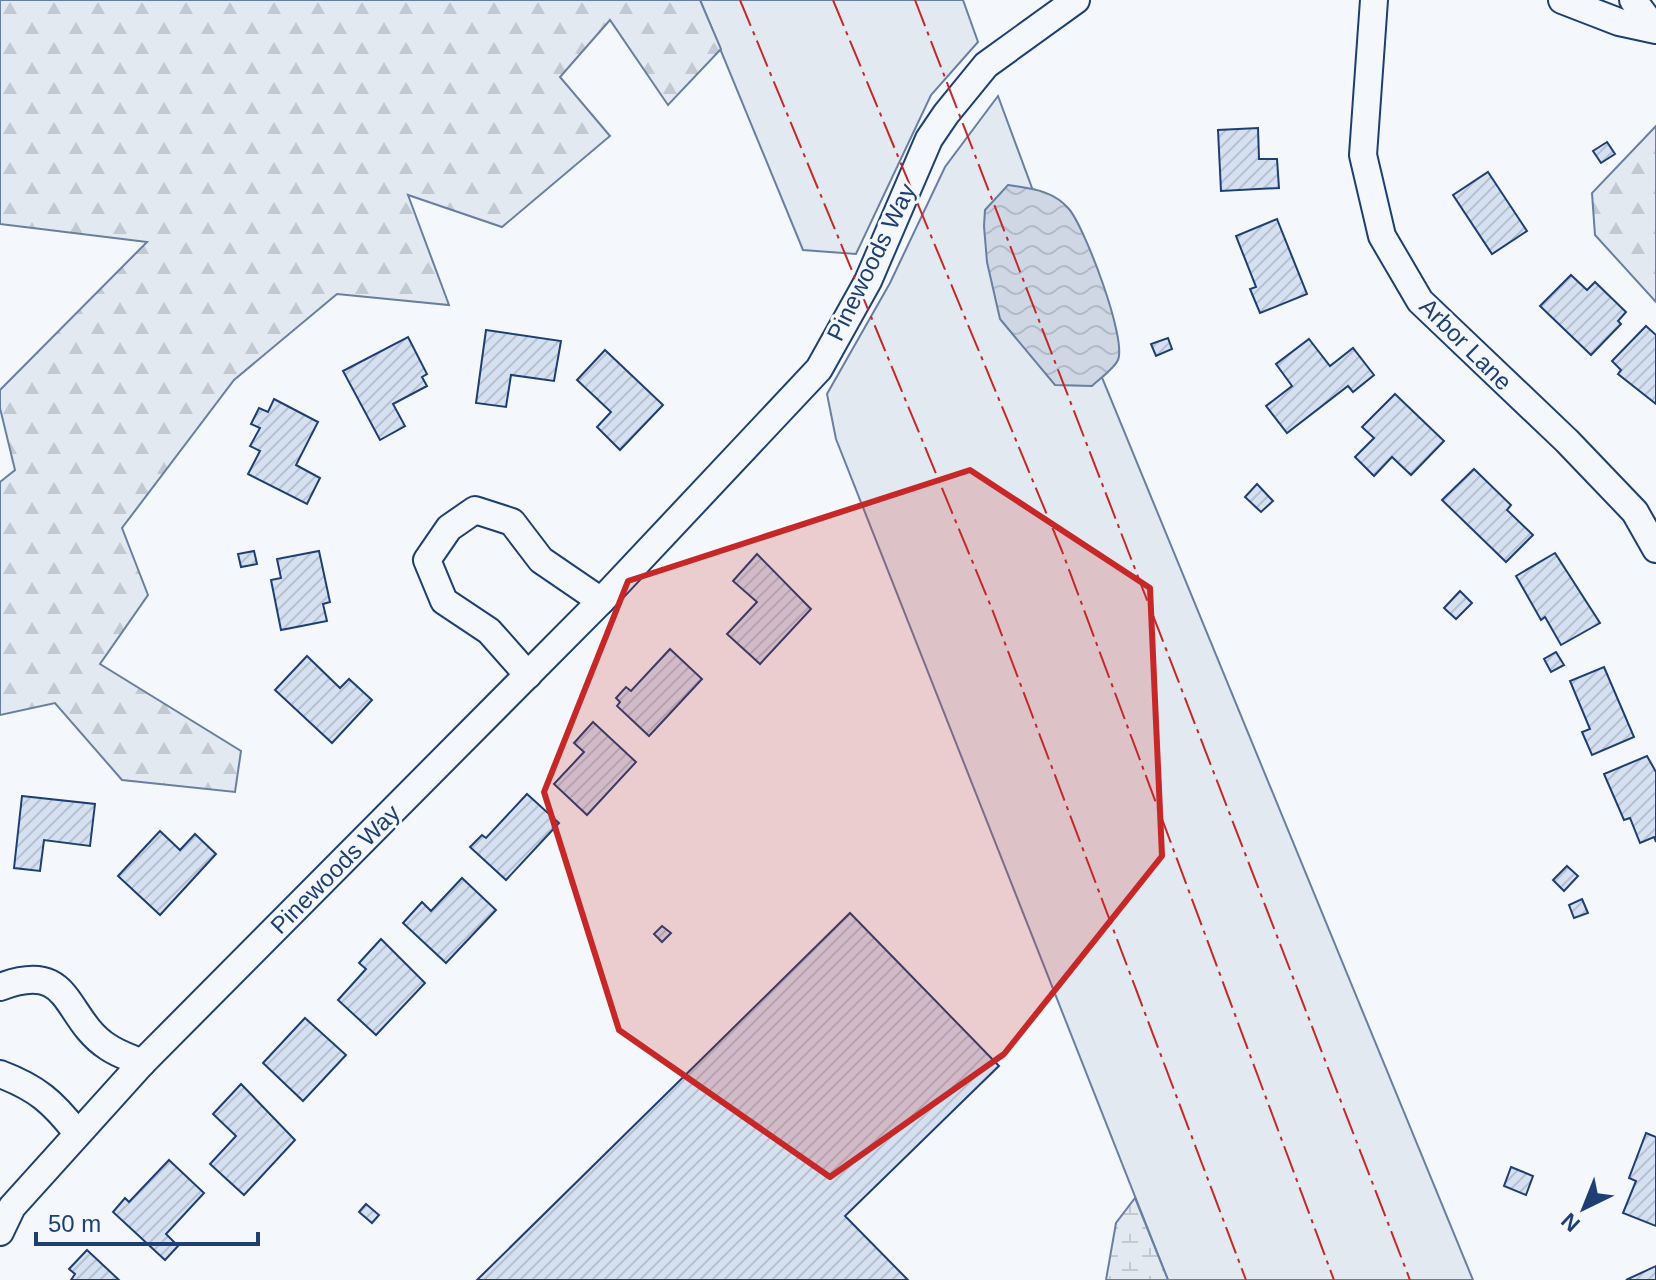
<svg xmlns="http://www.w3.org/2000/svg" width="1656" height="1280" font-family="Arial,sans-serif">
	<defs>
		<pattern id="forest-firs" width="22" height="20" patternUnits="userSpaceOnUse" patternTransform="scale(2)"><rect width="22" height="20" fill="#e3e9f0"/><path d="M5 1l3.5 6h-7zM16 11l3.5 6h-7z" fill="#c2c9d1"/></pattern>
		<pattern id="wetland-marsh" width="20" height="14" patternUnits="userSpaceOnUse" patternTransform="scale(2)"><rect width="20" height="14" fill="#e3e9f0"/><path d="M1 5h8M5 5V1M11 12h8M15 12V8" fill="none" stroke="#c2c9d1"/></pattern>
		<pattern id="water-waves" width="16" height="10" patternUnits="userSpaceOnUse" patternTransform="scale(2)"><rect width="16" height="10" fill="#cfd7e4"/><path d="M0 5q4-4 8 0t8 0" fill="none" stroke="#b1bac7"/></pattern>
		<pattern id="building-hatch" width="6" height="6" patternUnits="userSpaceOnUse" patternTransform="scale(2)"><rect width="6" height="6" fill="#d5e0f0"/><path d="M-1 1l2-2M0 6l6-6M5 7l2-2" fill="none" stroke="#b6c1d1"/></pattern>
	</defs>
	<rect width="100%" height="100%" fill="#f4f7fb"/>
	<g fill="#e3e9f0" stroke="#687fa3" stroke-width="2">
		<path d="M700,0H963L978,42L931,95L856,254L803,250Z"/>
		<path d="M998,96L1103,380L1473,1280H1168L836,439L827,394L890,283L945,167Z"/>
	</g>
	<g fill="url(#forest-firs)" stroke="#687fa3" stroke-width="2">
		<path d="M0,0H700L721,49L668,105L610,20L560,77L610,136L502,227L408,195L449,305L337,294L234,380L122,528L148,595L100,664L241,751L235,792L122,780L55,703L0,715V482L15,470L0,408V390L147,242L0,224Z"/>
		<path d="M1656,126V302L1595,235L1592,193Z"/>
	</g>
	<path fill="url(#wetland-marsh)" stroke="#687fa3" stroke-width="2" d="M1135,1198L1168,1280H1106L1116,1223Z"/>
	<path fill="url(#water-waves)" stroke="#687fa3" stroke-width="2" d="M1008,185C1032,189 1053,190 1069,209C1085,228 1127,339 1118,360C1114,369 1099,379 1092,386L1055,385L1000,319L987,262L984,226L985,210Z"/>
	<g fill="url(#building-hatch)" stroke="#1d3f73" stroke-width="2">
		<path d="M1258,128L1259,159H1277L1279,188L1221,191L1218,130Z"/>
		<path d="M1607,142L1615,154L1601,163L1593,151Z"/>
		<path d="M1488,172L1527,231L1492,254L1453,195Z"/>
		<path d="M1277,219L1307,294L1260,313L1250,289L1256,287L1236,236Z"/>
		<path d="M1571,275L1587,290L1595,282L1626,312L1618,321L1621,324L1591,355L1540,306Z"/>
		<path d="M1646,326L1656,335V404L1618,374L1621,370L1612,361Z"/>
		<path d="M486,330L561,341L554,381L511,375L506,407L476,403Z"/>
		<path d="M408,337L427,374L422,377L427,386L393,404L405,426L380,440L343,371Z"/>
		<path d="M1168,338L1172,349L1156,356L1151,344Z"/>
		<path d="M1309,339L1330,366L1353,348L1374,375L1353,392L1348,386L1287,433L1266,406L1292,386L1276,364Z"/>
		<path d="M605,350L663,405L620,450L597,427L611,412L577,380Z"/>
		<path d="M1395,394L1444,441L1411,475L1392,457L1374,476L1355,457L1374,438L1362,427Z"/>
		<path d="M274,399L318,422L296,465L320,478L307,504L248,474L260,451L250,446L260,428L251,424L259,408L268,412Z"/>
		<path d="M1474,469L1511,505L1507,510L1533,535L1506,562L1442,500Z"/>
		<path d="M1257,484L1273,501L1261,512L1245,497Z"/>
		<path d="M254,551L257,564L241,567L238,554Z"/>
		<path d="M319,551L330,602L323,604L327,621L281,630L271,580L281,578L277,559Z"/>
		<path d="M1555,553L1600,623L1561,645L1545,617L1541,620L1516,576Z"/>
		<path d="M757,554L811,609L760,664L727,634L757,602L733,581Z"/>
		<path d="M1460,591L1472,603L1456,619L1444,608Z"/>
		<path d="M670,649L702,679L649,736L617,706L620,702L616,698L626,687L631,691Z"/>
		<path d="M1556,652L1564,665L1551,672L1544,659Z"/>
		<path d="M307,656L340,688L349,679L372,700L332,743L275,690Z"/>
		<path d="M1604,667L1634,737L1592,755L1582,732L1590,729L1570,681Z"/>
		<path d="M593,722L636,762L587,815L554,784L584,752L574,743Z"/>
		<path d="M1647,756L1656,772V842L1654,837L1640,843L1630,818L1624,820L1604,774Z"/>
		<path d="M527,794L559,823L506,880L470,847L482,835L486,838Z"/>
		<path d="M22,796L95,804L90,846L44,840L40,871L14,868Z"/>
		<path d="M160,831L180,850L195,834L216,854L160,915L118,876Z"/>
		<path d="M1567,866L1578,876L1564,891L1553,880Z"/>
		<path d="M462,878L496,910L446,963L403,923L422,902L431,911Z"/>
		<path d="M1582,899L1588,913L1574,918L1569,905Z"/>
		<path d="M850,913L999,1066L845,1216L908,1280H477Z"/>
		<path d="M662,926L671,933L662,942L654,934Z"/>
		<path d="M381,939L425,983L376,1035L338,1000L366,969L359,963Z"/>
		<path d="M305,1018L346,1055L303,1101L263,1063Z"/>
		<path d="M241,1084L295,1140L244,1195L210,1164L236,1136L213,1114Z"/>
		<path d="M1646,1133L1656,1137V1226L1623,1213L1636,1181L1629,1178Z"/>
		<path d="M169,1160L204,1193L166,1234L178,1246L165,1260L113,1212L125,1198L129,1202Z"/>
		<path d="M1511,1167L1533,1176L1526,1195L1504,1186Z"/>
		<path d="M366,1204L379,1215L372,1223L359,1212Z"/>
		<path d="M87,1250L119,1280H71L75,1274L69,1269Z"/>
		<path d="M1656,1266V1280H1626Z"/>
	</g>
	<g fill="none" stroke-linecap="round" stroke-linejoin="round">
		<defs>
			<g id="minor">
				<path d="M1374,0L1363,155L1382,236L1420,301L1567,441L1635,512L1656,549"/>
				<path d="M1562,0L1619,22L1656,30"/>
				<path d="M1633,0L1655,29"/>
				<path d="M528,675L489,631L444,601L427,560L449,528L475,510L512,522L541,560L601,601"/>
				<path d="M0,987C73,959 63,1018 108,1047C118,1054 131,1058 142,1063"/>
				<path d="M0,1074C37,1088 53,1102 77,1133"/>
				<path d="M0,1232L12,1207L142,1063L601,601L819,369L868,281L929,139L946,114L986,65L1076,0"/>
			</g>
		</defs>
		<use href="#minor" stroke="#1d3f73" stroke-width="30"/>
		<use href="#minor" stroke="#f4f7fb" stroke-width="26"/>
		<g stroke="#c62828" stroke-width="2" stroke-dasharray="28 6 4 6" stroke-linecap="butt">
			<path d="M740,0L992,609L1246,1280"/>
			<path d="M833,0L1062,551L1334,1280"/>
			<path d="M915,0L1410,1280"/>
		</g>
	</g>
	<path fill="#c62828" fill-opacity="0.2" stroke="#c62828" stroke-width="6" stroke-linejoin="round" d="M970,470L1150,588L1162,856L1004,1054L830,1177L619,1030L544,792L628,581Z"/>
	<g text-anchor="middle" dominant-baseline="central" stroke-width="6" stroke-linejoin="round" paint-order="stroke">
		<g font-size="24" fill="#1d3f73" stroke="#f4f7fb">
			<text transform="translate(871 262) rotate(-64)">Pinewoods Way</text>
			<text transform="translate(1466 344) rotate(45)">Arbor Lane</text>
			<text transform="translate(335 869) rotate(-45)">Pinewoods Way</text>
		</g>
	</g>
	<g transform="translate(1584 1208) rotate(223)" stroke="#f4f7fb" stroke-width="6" paint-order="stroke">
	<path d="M0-6L14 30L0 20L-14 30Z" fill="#1d3f73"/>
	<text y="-12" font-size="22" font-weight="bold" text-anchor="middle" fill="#1d3f73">N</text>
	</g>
	<path d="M36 1232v12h222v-12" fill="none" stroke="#1d3f73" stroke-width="4"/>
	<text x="48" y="1232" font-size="24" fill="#1d3f73" stroke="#f4f7fb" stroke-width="6" paint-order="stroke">50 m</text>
</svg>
